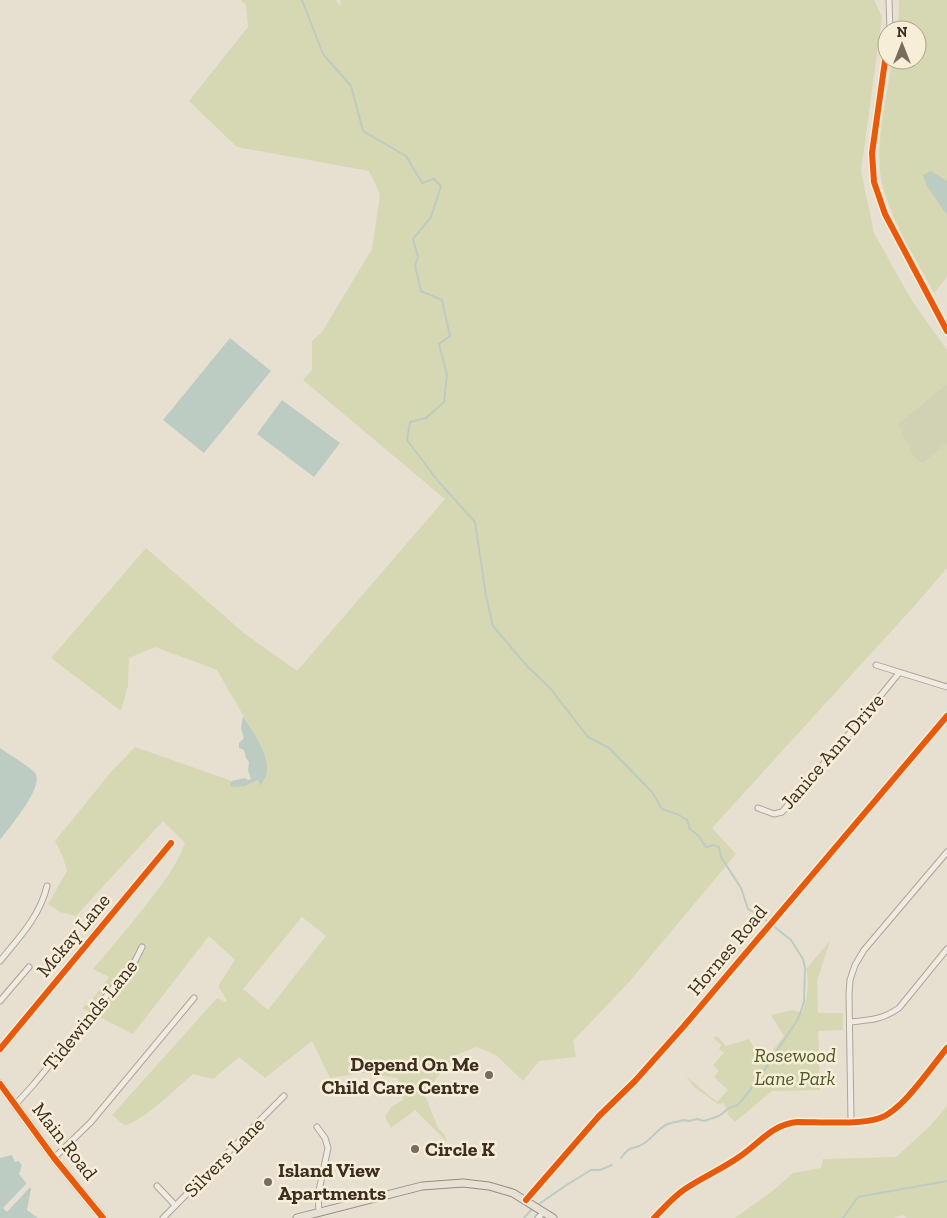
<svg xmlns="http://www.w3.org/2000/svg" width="947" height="1218" font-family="'Zilla Slab',serif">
	<rect width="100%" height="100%" fill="#e7e0d1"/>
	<g fill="#d6d7b3" fill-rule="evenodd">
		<path d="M241,0H336L341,7L340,0H874L882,17L861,171L874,233L912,301L947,350V384L898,424L922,464L947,443V568L917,603L712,828L736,854L629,982L573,1041L576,1057L539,1061L523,1081L496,1055L477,1047L458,1054L424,1092L438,1128L444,1134L447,1142L415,1110L391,1128L385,1117L391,1107L403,1100L398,1078L361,1073L330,1078L312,1041L265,1078L239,1057L213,1079L193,1074C180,1085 140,1124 124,1125L111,1114H113L217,998L226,1002L227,1000L218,986L235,960L209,936L133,1034L82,1008L90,1002L109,977L93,969C110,949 127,929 143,909C159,888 176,868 185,843L163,821L76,916L60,912L48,904L67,871L63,857L55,841L111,772L135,747L232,781L230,784L245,786L258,780L262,785L267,771L263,750L217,670L155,647L129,658L128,686L121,711L51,658L146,548L244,633L297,671L445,499L303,380L312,370V341L322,332L372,249L380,194L369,171L237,147L189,101L248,27L246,5ZM302,917L326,936L268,1010L243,989Z"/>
		<path d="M899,0H947V277L934,293C916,258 884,210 880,171C877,134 887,96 892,60H917V30H898Z"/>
		<path d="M830,941L817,981L818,1013H843V1030L818,1031L820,1090L772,1091L735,1122L727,1114L728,1113L724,1103L718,1104L694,1087L686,1076L717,1102L728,1090L714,1077L719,1071L713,1065L724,1053L719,1049L721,1045L713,1038L717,1036L726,1046L749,1039L759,1057L766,1059L784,1036L771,1015L793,1010L802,1013C807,1000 810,983 806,969Z"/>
		<path d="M947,1106V1218H907L903,1215L894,1218H735L775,1189L793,1173L821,1168L823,1159L896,1157L930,1126Z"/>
	</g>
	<path fill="#d1d1b3" d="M947,384V443L922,464L913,455L898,424Z"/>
	<g fill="#bcccc2">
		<path d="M931,171L947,181V215L927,186L923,175Z"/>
		<path d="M230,338L271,371L204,453L163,420Z"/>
		<path d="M282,400L340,443L314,477L257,434Z"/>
		<path d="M243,716C252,731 266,749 267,767C268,773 263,781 261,786L258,780L245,786L232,787L230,784L232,781L245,778L248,780L251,779L248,770L249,762L246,758L244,750L239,748V743L244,738L241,729Z"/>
		<path d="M0,748C8,754 29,766 35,773C45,786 9,828 0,840Z"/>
		<path d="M12,1155L15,1162L18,1161L22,1165L19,1174L31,1189L27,1210L38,1218H0V1158Z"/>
	</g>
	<path fill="#e7e0d1" d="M28,1182L31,1186L7,1212L3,1208Z"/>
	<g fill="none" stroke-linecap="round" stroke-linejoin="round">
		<g stroke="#bcccc2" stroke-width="2">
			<path d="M302,0L323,54L351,86L363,131L406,156L422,183L434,179L441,186L431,217L413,239L418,257L415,266L421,291L442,300L450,336L439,344L447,375L444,402L426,418L410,422L407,440L438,481L475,522L486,596L493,626L527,666L550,688L588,737L609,748L652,792L662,809L677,814L687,820L690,829L698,835L706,847L713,845L719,847L721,857L741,888L748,909L762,917L791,940L803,959L805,968L804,1002L798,1019L755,1084L738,1105L729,1108L719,1116L704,1121L697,1119L689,1121L683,1120C677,1123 674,1121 668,1124C659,1127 652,1139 643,1144C633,1151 632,1143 621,1158"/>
			<path d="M536,1206L568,1184L591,1170H600L612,1165"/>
			<path d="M524,1218L532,1209"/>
			<path d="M843,1218L858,1197L947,1181"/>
		</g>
		<defs>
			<g id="minor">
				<path d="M889,0L890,30"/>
				<path d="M887,47L872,153L874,182L885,214L947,331"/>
				<path d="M876,665L947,687"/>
				<path d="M758,808L774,814L782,812L855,727L899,673"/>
				<path d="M0,961C19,938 40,916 47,886"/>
				<path d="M0,1001L29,967"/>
				<path d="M850,1022C870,1020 882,1020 899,1008L947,949"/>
				<path d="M0,1049L171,843"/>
				<path d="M16,1104L34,1084L135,961L142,947"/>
				<path d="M851,1121L849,994L850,980L855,965L864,950L947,852"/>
				<path d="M317,1127L325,1138L328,1148L318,1195L319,1212"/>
				<path d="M54,1158L91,1122L194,998"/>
				<path d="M157,1186L175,1205"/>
				<path d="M526,1200L599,1116L635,1081L684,1026L947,716"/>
				<path d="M163,1218L284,1096"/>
				<path d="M538,1218L544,1212"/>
				<path d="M654,1218C664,1208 673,1197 685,1189C703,1177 722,1169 739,1157C760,1143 772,1124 798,1122C819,1122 862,1125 880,1118C903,1110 931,1067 947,1048"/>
			</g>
			<g id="major">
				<path d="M0,1084L54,1158L103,1218"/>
				<path d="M297,1218L422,1186L463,1183L489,1186L513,1193L553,1218"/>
			</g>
		</defs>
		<use href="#minor" stroke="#ada599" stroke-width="7"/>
		<use href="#major" stroke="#928b80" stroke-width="9"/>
		<use href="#minor" stroke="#efebe3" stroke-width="5"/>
		<use href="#major" stroke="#e6e1d4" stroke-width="7"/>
		<defs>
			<g id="cycleway">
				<path d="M887,47L872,153L874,182L885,214L947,331"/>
				<path d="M0,1049L171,843"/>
				<path d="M0,1084L54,1158L103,1218"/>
				<path d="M526,1200L599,1116L635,1081L684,1026L947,716"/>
				<path d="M654,1218C664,1208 673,1197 685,1189C703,1177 722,1169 739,1157C760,1143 772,1124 798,1122C819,1122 862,1125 880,1118C903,1110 931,1067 947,1048"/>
			</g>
		</defs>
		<use href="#cycleway" stroke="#f7eed8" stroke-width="9"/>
		<use href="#cycleway" stroke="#e8590c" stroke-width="6"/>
	</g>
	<g fill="#786c5e" stroke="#f7eed8" stroke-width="2">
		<circle cx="489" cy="1075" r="5"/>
		<circle cx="415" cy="1149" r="5"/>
		<circle cx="268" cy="1182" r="5"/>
	</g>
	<g text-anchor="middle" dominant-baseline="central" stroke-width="5" stroke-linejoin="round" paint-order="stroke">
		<g font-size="20" fill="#3d2e20" stroke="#f7eed8">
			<text transform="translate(832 751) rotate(-49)">Janice Ann Drive</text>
			<text transform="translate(73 935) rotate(-50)">Mckay Lane</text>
			<text transform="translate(727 950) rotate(-50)">Hornes Road</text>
			<text transform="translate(90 1015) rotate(-51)">Tidewinds Lane</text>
			<text transform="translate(65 1141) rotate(52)">Main Road</text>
			<text transform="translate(224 1157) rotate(-45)">Silvers Lane</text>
		</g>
		<g font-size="20" font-style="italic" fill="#4d5a26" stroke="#f7eed8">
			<text x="795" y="1055">Rosewood<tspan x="795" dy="23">Lane Park</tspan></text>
		</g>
		<g font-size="20" font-weight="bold" fill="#3d2e20" stroke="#f7eed8" text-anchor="start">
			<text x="479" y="1064" text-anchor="end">Depend On Me<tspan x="479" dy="23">Child Care Centre</tspan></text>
			<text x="425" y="1149">Circle K</text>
			<text x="278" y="1170">Island View<tspan x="278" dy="23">Apartments</tspan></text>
		</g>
	</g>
	<g transform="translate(902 45)"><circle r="24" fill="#f7eed8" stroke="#ada18e"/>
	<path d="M0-4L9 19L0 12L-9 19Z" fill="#786c5e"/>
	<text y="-8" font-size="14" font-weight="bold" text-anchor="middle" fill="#3d2e20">N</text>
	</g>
</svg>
